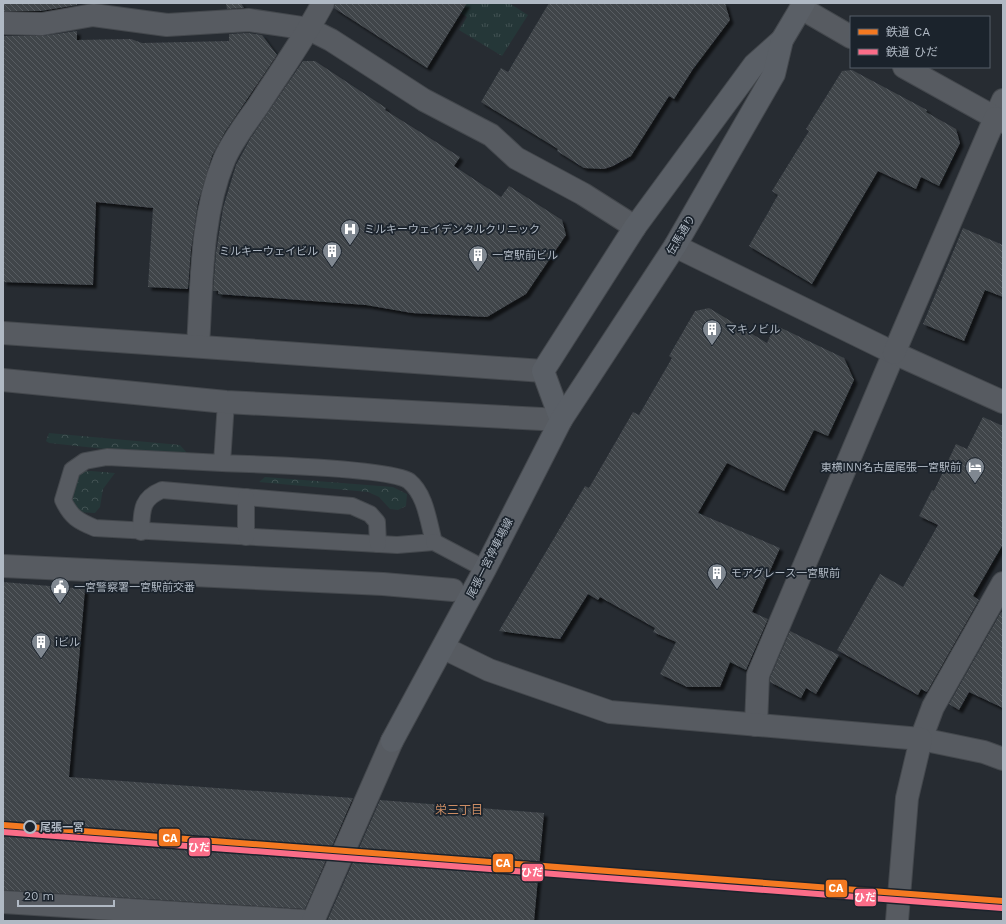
<svg xmlns="http://www.w3.org/2000/svg" width="1006" height="924" font-family="'Work Sans','Noto Sans JP',sans-serif">
	<defs>
		<pattern id="grass-tufts" width="24" height="20" patternUnits="userSpaceOnUse"><rect width="24" height="20" fill="#253738"/><path d="M3 7l-1-3M5 7V3M7 7l1-3M15 17l-1-3M17 17v-4M19 17l1-3" fill="none" stroke="#425253"/></pattern>
		<pattern id="forest-crowns" width="20" height="18" patternUnits="userSpaceOnUse"><rect width="20" height="18" fill="#253738"/><path d="M2 6a3 3 0 1 1 6 0M12 15a3 3 0 1 1 6 0" fill="none" stroke="#425253"/></pattern>
		<pattern id="building-back-hatch" width="6" height="6" patternUnits="userSpaceOnUse"><rect width="6" height="6" fill="#3f4449"/><path d="M-1 5l2 2M0 0l6 6M5-1l2 2" fill="none" stroke="#585d62"/></pattern>
		<filter id="shadow"><feDropShadow dx="3.5" dy="3.5" stdDeviation="1" flood-color="#0009"/></filter>
	</defs>
	<rect width="100%" height="100%" fill="#272c32"/>
	<path fill="url(#grass-tufts)" d="M445,3H509L528,15L502,56L459,30L467,17Z"/>
	<g fill="url(#forest-crowns)">
		<path d="M49,433L180,445L187,453L179,457L49,443L46,441Z"/>
		<path d="M91,471L115,473L103,489L100,507L95,513L76,512L70,495L79,472Z"/>
		<path d="M265,477L393,487L407,494L406,506L398,510L390,509L379,497L368,492L259,482Z"/>
	</g>
	<g fill="url(#building-back-hatch)" filter="url(#shadow)">
		<path d="M3,3H77V5L41,11H3Z"/>
		<path d="M226,3H241L244,8L227,9Z"/>
		<path d="M335,3H467L427,68L334,8Z"/>
		<path d="M549,3H725L730,20L693,69L674,99L669,96L631,156L613,166L604,169L584,168L557,151L558,149L481,102L501,68L508,72Z"/>
		<path d="M77,31V40L131,39L142,43L229,41V34L248,33L262,35L277,55L225,132L212,156L198,203L191,250L188,289L148,287L153,208L96,202L93,285L3,282V36H42Z"/>
		<path d="M303,61H315L386,108L385,110L460,157L454,166L501,197L509,186L562,220L566,235L526,294L487,317L412,313L366,305L218,294V291H213L216,253L223,208L236,165L250,139Z"/>
		<path d="M852,70L927,110L926,112L956,129L960,143L939,186L921,177L916,189L878,171L812,284L749,246L778,195L772,191L809,131L806,129L842,71Z"/>
		<path d="M963,228L1003,245V297L985,290L964,341L923,324Z"/>
		<path d="M709,308L767,343L775,325L844,358L854,380L828,436L814,430L784,491L727,463L698,513L780,548L752,612L768,619L746,670L730,662L720,687H687L660,674L676,642L653,632L655,628L600,597L598,600L588,594L560,639L499,631L585,486L589,488L633,412L639,415L672,358L669,356L695,311Z"/>
		<path d="M983,417L1003,426V544L973,596L979,600L927,692L921,689L918,695L837,650L880,574L903,587L938,525L919,516L932,490L934,491L956,444L967,449Z"/>
		<path d="M3,582L85,589L69,777L353,798L305,909L3,890Z"/>
		<path d="M1001,612L1003,613V708L969,692L959,710L949,704Z"/>
		<path d="M790,631L839,655L816,694L806,688L801,698L770,682V678Z"/>
		<path d="M380,800L544,813L534,921H327Z"/>
	</g>
	<g fill="none" stroke-linecap="round" stroke-linejoin="round">
		<defs>
			<g id="service">
				<path d="M222,463L107,457L85,461L72,470L63,500C71,517 78,521 95,528L397,545L434,542C428,521 426,495 409,481C392,468 252,464 222,463L226,402"/>
				<path d="M141,532C142,512 140,499 162,490L352,506L370,514L377,522L378,544"/>
				<path d="M246,537V497"/>
				<path d="M434,542L485,569"/>
			</g>
			<g id="pedestrian">
				<path d="M3,566L383,584L453,590"/>
				<path d="M3,902L303,921"/>
			</g>
			<g id="minor">
				<path d="M3,23L42,24L93,15L167,25L249,20L309,29L331,40L424,100L491,135L516,158L583,194L635,227"/>
				<path d="M995,118L1003,100"/>
				<path d="M198,346C202,285 200,218 224,160C232,141 246,123 258,106C280,72 304,39 323,3"/>
				<path d="M1003,583L933,707L921,739L984,752L1003,759"/>
				<path d="M756,725L758,675L894,353"/>
			</g>
			<g id="tertiary">
				<path d="M801,8L851,37"/>
				<path d="M904,67L1003,122"/>
				<path d="M675,246L894,353L1003,402"/>
				<path d="M3,333L543,371"/>
				<path d="M894,353L995,118"/>
				<path d="M3,380L226,402L561,420"/>
				<path d="M444,648L489,670L610,712L921,739L907,798L897,921"/>
				<path d="M313,921L392,741"/>
			</g>
			<g id="secondary">
				<path d="M561,420L543,371L635,227L754,65L782,40"/>
				<path d="M392,741L485,569L561,420L675,246L774,74L782,40L804,3"/>
			</g>
		</defs>
		<use href="#service" stroke="#44484d" stroke-width="18"/>
		<use href="#pedestrian" stroke="#44484d" stroke-width="24"/>
		<use href="#minor" stroke="#44484d" stroke-width="24"/>
		<use href="#tertiary" stroke="#44484d" stroke-width="24"/>
		<use href="#secondary" stroke="#44484d" stroke-width="24"/>
		<use href="#service" stroke="#575b61" stroke-width="16"/>
		<use href="#pedestrian" stroke="#575b61" stroke-width="22"/>
		<use href="#minor" stroke="#575b61" stroke-width="22"/>
		<use href="#tertiary" stroke="#575b61" stroke-width="22"/>
		<use href="#secondary" stroke="#5a5f66" stroke-width="22"/>
		<defs>
			<path id="rail-1" d="M3,825L1003,901"/>
			<path id="rail-2" d="M3,832L1002,908"/>
		</defs>
		<use href="#rail-1" stroke="#1b232c" stroke-width="9"/>
		<use href="#rail-2" stroke="#1b232c" stroke-width="9"/>
		<use href="#rail-1" stroke="#f47921" stroke-width="6"/>
		<use href="#rail-2" stroke="#fb6d88" stroke-width="6"/>
	</g>
	<defs>
		<symbol id="hospital-pin" viewBox="-11 -11 22 30"><path d="M0 17L-7.5 6A9.5 9.5 0 1 1 7.5 6Z" fill="#808891" stroke="#1b232c"/><path d="M-5-5h3v3.5h4V-5h3V5h-3V1.5h-4V5h-3Z" fill="#fff"/></symbol>
		<symbol id="building-pin" viewBox="-11 -11 22 30"><path d="M0 17L-7.5 6A9.5 9.5 0 1 1 7.5 6Z" fill="#808891" stroke="#1b232c"/><path d="M-4-6H4V6H1V3H-1V6H-4ZM-2.5-4.3h1.7v1.8h-1.7ZM.8-4.3h1.7v1.8H.8ZM-2.5-1h1.7V.8h-1.7ZM.8-1h1.7V.8H.8Z" fill="#fff"/></symbol>
		<symbol id="hotel-pin" viewBox="-11 -11 22 30"><path d="M0 17L-7.5 6A9.5 9.5 0 1 1 7.5 6Z" fill="#808891" stroke="#1b232c"/><path d="M-6-4.5h1.5V1H6V5H4.5V3h-9V5H-6ZM-4 0a1.8 1.8 0 1 1 3.6 0ZM.5 0V-2.5h3Q6-2.5 6 0Z" fill="#fff"/></symbol>
		<symbol id="civic-pin" viewBox="-11 -11 22 30"><path d="M0 17L-7.5 6A9.5 9.5 0 1 1 7.5 6Z" fill="#808891" stroke="#1b232c"/><path d="M-.6-6.5H3V-4.5H.6V-3L4-1V1h2V6H-6V1h2V-1L-.6-3ZM-1.2 2.5V6h2.4V2.5Z" fill="#fff"/></symbol>
	</defs>
	<g fill-rule="evenodd">
		<use href="#hospital-pin" x="339" y="218" width="22" height="30"/>
		<use href="#building-pin" x="321" y="240" width="22" height="30"/>
		<use href="#building-pin" x="467" y="244" width="22" height="30"/>
		<use href="#building-pin" x="701" y="318" width="22" height="30"/>
		<use href="#hotel-pin" x="964" y="456" width="22" height="30"/>
		<use href="#building-pin" x="706" y="562" width="22" height="30"/>
		<use href="#civic-pin" x="49" y="576" width="22" height="30"/>
		<use href="#building-pin" x="30" y="631" width="22" height="30"/>
	</g>
	<circle fill="#1b232c" stroke="#b0b9c4" stroke-width="2" cx="30" cy="827" r="6"/>
	<g text-anchor="middle" dominant-baseline="central" stroke-width="3.5" stroke-linejoin="round" paint-order="stroke">
		<g font-size="11" fill="#b0b9c4" stroke="#1b232c" text-anchor="start">
			<text x="364" y="229">ミルキーウェイデンタルクリニック</text>
			<text x="318" y="251" text-anchor="end">ミルキーウェイビル</text>
			<text x="492" y="255">一宮駅前ビル</text>
			<text x="726" y="329">マキノビル</text>
			<text x="961" y="467" text-anchor="end">東横INN名古屋尾張一宮駅前</text>
			<text x="731" y="573">モアグレース一宮駅前</text>
			<text x="74" y="587">一宮警察署一宮駅前交番</text>
			<text x="55" y="642">iビル</text>
		</g>
		<g font-size="11" fill="#b0b9c4" stroke="#1b232c">
			<text transform="translate(681 235) rotate(-59)">伝馬通り</text>
			<text transform="translate(490 558) rotate(-63)">尾張一宮停車場線</text>
		</g>
		<g font-size="11" font-weight="bold" fill="#b0b9c4" stroke="#1b232c" text-anchor="start">
			<text x="40" y="827">尾張一宮</text>
		</g>
		<g font-size="12" fill="#cc8d64" stroke="#1b232c">
			<text x="459" y="810">栄三丁目</text>
		</g>
	</g>
	<g stroke="#1b232c" stroke-width="1.5">
		<rect x="158" y="828" width="23" height="19" rx="4" fill="#f47921"/>
		<rect x="188" y="837" width="23" height="20" rx="4" fill="#fb6d88"/>
		<rect x="492" y="853" width="22" height="20" rx="4" fill="#f47921"/>
		<rect x="521" y="863" width="23" height="19" rx="4" fill="#fb6d88"/>
		<rect x="825" y="879" width="23" height="19" rx="4" fill="#f47921"/>
		<rect x="854" y="888" width="23" height="19" rx="4" fill="#fb6d88"/>
	</g>
	<g font-size="11" text-anchor="middle" font-weight="bold" fill="#fff">
		<text x="170" y="842">CA</text>
		<text x="199" y="851">ひだ</text>
		<text x="503" y="867">CA</text>
		<text x="532" y="876">ひだ</text>
		<text x="836" y="892">CA</text>
		<text x="865" y="901">ひだ</text>
	</g>
	<rect width="1006" height="924" fill="none" stroke="#b0b9c4" stroke-width="8"/>
	<rect x="850" y="16" width="140" height="52" fill="#1b232c" stroke="#575f69"/>
	<rect x="858" y="29" width="20" height="6" fill="#f47921" stroke="#575f69"/>
	<text x="886" y="36" font-size="12" fill="#b0b9c4">鉄道 CA</text>
	<rect x="858" y="49" width="20" height="6" fill="#fb6d88" stroke="#575f69"/>
	<text x="886" y="56" font-size="12" fill="#b0b9c4">鉄道 ひだ</text>
	<path d="M18 900v6h96v-6" fill="none" stroke="#b0b9c4" stroke-width="2"/>
	<text x="24" y="900" font-size="12" fill="#b0b9c4" stroke="#1b232c" stroke-width="3" paint-order="stroke">20 m</text>
</svg>
